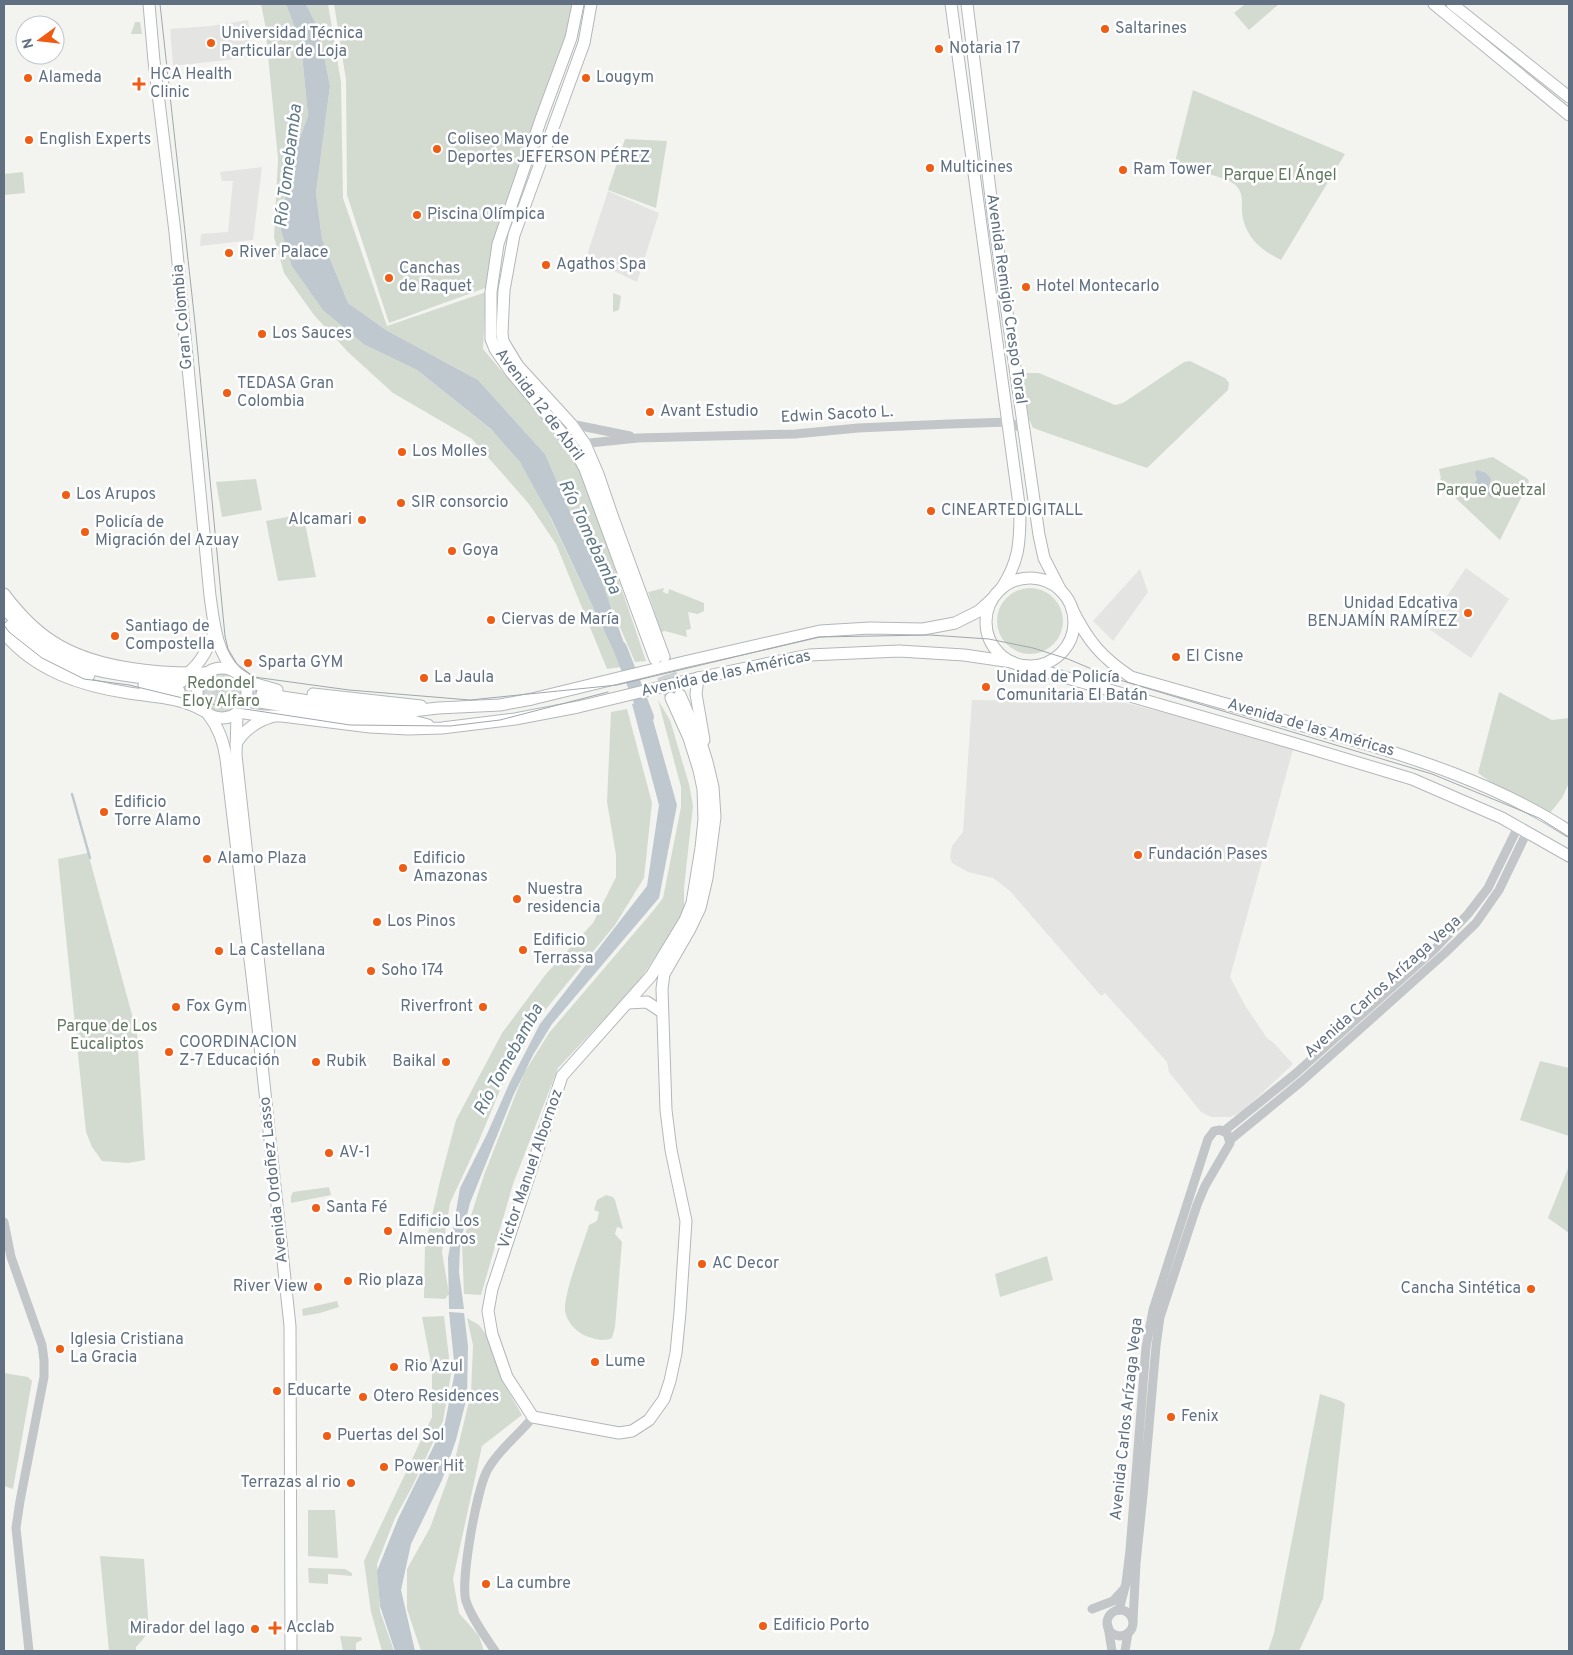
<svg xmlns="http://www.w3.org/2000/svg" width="1573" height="1655" font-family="Overpass,sans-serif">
	<rect width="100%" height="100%" fill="#f3f4ef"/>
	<g fill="#e4e5e3">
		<path d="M248,20L254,57L173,66L170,29L211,26Z"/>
		<path d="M262,167L253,240L200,246L201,234L228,232L233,181H222L220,172Z"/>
		<path d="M608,191L659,213L637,282L586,258Z"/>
		<path d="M1466,568L1509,599L1471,658L1426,627Z"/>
		<path d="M1140,569L1148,592L1113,641L1093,621Z"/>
		<path d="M972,700L1122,702L1294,746L1230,977L1246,1007L1267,1038L1274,1043L1293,1064L1242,1112L1230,1117H1211L1201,1112L1169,1072L1167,1062L1105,993L1101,996L1010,891L993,878L968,872L952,863L950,857L952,846L963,832Z"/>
	</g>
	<g fill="#d3dbd0">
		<path d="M261,4H286L301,44L308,116L290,164L365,345L417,370L504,440L532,479L621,667L607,669L556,544L529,504L472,439L393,393L348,352L314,315L284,273L274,237L278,159L265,24Z"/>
		<path d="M306,4H328L341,82L343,198L387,326L486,292L483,349L559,439L581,469L646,661L635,662L545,454L478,380L386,330L348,303L322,239L316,193L330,86L319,32Z"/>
		<path d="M334,4H572L567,31L543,104L488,287L389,323L347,195L346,80Z"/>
		<path d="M1245,4H1279L1249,30L1234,13Z"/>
		<path d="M135,22H140L142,34H131Z"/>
		<path d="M1193,90L1345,154L1281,260C1263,251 1248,240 1243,219C1240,207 1246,193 1234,184C1222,175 1189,170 1174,166Z"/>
		<path d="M625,139L667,141L656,208L608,190Z"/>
		<path d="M23,172L25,193L4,195V174Z"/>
		<path d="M613,293L621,296L619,310L613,312Z"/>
		<path d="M1190,361L1225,378L1229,383L1228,390L1147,468L1033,428L1029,419L1022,377L1026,373H1039L1115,405L1123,403L1184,362Z"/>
		<path d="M1493,457L1528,479L1529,482L1500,540L1445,488L1446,486L1440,479L1441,478L1439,469Z"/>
		<path d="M256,479L262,510L222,517L216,482Z"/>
		<path d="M303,514L316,577L278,581L266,521Z"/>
		<circle cx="1030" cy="621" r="33"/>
		<path d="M664,588L663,592L668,594L669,589L704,603V611L698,614L688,612L691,629L686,630L687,637L665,631L661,632L648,592Z"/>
		<circle cx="221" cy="693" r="21"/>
		<path d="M1499,692L1552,720L1569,718V783L1562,798L1550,813L1492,783L1478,773Z"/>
		<path d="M658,700L670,720L689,784L693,806L684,888V912L638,983L558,1068L513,1184L481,1295L464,1294L462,1244L484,1175L524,1073L549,1033L653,911L663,898L681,807V787Z"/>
		<path d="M627,709L652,803L644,878L615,925L541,1015L503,1083L478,1143L450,1203L442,1252L449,1294L445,1299L424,1298L425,1246L440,1181L456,1120L502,1033L546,974L593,923L616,877V855L607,802L611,712Z"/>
		<path d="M88,853L137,1033L145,1160L128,1163L102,1161L92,1147L86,1132L58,859Z"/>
		<path d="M1540,1061L1569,1068V1136L1520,1120Z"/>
		<path d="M1569,1166V1233L1548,1218Z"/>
		<path d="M329,1187L331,1195L291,1203V1196L293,1192Z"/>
		<path d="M606,1195L613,1197L615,1200L623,1229L617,1227L615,1234L622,1242L615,1327L612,1338C602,1342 595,1339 586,1336C576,1332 566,1321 565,1310C564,1292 583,1245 589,1225L597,1221L599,1212L594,1210L597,1200Z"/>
		<path d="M1047,1256L1053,1280L1000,1297L995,1274Z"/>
		<path d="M337,1301L339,1307L320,1313L303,1316L302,1309Z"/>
		<path d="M444,1316L451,1374L443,1421L412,1487L395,1518L377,1564L380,1611L394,1651H382L371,1612L364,1561L432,1417V1369L422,1317Z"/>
		<path d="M467,1318L479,1325L488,1337L506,1387L522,1415L482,1446L453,1579L459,1613L479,1636L484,1651H421L407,1609V1569L430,1528L455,1459L471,1393L473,1345Z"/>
		<path d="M4,1373L28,1377L32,1381L13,1489L4,1486Z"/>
		<path d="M1320,1394L1341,1401L1345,1404L1323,1599L1299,1651H1268L1274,1633Z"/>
		<path d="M308,1510H335L338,1558L308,1556Z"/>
		<path d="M100,1556L144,1559L149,1632L136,1647V1651H109Z"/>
		<path d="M308,1568L345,1569L352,1573V1576L328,1574V1584L309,1583Z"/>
		<path d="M340,1636L361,1637L362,1640L356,1643V1651H343Z"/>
	</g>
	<g fill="#bec8ce">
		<path d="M286,4H306L319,31L330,86L316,193L322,239L348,303L386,330L478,380L545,454L571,514L591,552L632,665L621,667L551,518L520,462L492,430L417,370L365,345L323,310L292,266L281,230L290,164L308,116L301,44Z"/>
		<path d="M1477,470L1486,473L1491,479L1489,485L1495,492L1492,498L1474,484L1477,480L1475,473Z"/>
		<path d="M647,699L677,805L659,898L552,1024L533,1055L513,1096L470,1203L464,1227L460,1247L459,1272L464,1309H449L448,1258L460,1188L487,1134L510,1082L540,1024L647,886L659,805L632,704Z"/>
		<path d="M449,1312L464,1313L468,1346L467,1397L456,1440L442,1480L411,1544L401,1590L415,1651H395L380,1606L377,1571L398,1519L445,1423L455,1371Z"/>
	</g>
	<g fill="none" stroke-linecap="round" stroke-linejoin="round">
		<path stroke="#bec8ce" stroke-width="2.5" d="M72,794L90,858"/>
		<path stroke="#bec8ce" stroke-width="14" d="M620,648L647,717"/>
		<g stroke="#ced3d4" stroke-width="11" stroke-dasharray="11 5.5" stroke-linecap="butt">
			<path d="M665,658L678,691"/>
			<path d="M656,661L671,698"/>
			<path d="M181,682L262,694"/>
			<path d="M179,691L260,702"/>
		</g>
		<defs>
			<g id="major">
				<path d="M149,4L154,61L175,232L210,596C214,623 216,652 235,671"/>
				<path d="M578,4L571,38L541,119L498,244L491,292V339L495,349L511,372L572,445L585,469L655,659"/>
				<path d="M591,4L584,43L514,235L504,290L502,333L503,341L507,348L518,366L571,424L585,444L598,474L612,515L664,657"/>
				<path d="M951,4L1020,512C1020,543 1019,562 1001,589"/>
				<path d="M967,4L993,214L1039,535L1044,558L1061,591"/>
				<path d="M1434,4L1569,115"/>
				<path d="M1452,4L1569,97"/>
				<circle cx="1030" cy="622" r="44"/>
				<path d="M4,594C19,614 38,634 60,646C101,669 160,674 206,673"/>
				<path d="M4,608C25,632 53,657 85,667C116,676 149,678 181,682"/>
				<path d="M1072,609C1088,641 1101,657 1131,677C1199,697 1267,715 1335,735C1416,758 1498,785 1569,831"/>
				<path d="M10,626C30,648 59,670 89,675"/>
				<path d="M4,633C35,671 82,686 129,693C155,697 180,697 204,711"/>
				<path d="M1026,666L1289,742L1412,779L1502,818L1569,856"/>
				<circle cx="222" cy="693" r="25"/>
				<path d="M187,674C202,662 208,648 215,630"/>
				<path d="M240,675L252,683L277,690"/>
				<path d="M698,678L696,694L704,740"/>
				<path d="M144,685L179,691"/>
				<path d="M262,694L349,707L404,712L438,708L500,705L532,699L684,662L820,631L870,628L923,629L955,623L979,611L992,599"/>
				<path d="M313,694L421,706"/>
				<path d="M671,698L689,738L699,770L703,789L704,819L701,848L692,903L685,920L651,976L562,1076L492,1289L488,1311L492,1334L507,1377L533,1417L619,1433L632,1431L649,1420L664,1399L670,1381L676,1353L680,1312L686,1221L671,1150L666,1110L662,989L664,974L690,929L700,908L707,878L715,817L713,787L707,762L702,746L680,695"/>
				<path d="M260,702L348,716L409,720L428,725"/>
				<path d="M239,712L263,716H282L370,727L408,729L442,728L515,719L578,707L698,678L809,655L899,651L964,655L1012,662"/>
				<path d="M237,713L236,755L269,1057"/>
				<path d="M208,714C219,728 224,742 226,759L257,1018L290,1326L291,1651"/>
				<path d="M236,744C243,731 257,721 271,717"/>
				<path d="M627,1003L647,1002L662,1012"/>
			</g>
		</defs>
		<use href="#major" stroke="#b3b7bb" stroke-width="13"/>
		<g stroke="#c2c6c9" stroke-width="9">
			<path d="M571,424L630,436"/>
			<path d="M580,444L638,438L795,434L858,428L949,424L1009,422L1025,430"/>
			<path d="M1224,1131L1295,1074L1434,950L1468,914L1488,888L1518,827"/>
			<path d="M1230,1140L1302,1081L1445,953L1476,923L1499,890L1527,832"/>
			<path d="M4,1222L11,1257L42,1345L44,1360V1377L20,1501L16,1528L29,1651"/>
			<path d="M1092,1609L1113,1601L1123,1590"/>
			<path d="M1119,1610L1126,1583L1130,1550L1146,1347L1153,1310L1208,1139L1214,1131L1220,1130L1227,1133L1230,1143L1205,1186L1197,1205L1160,1317L1156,1346L1143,1495L1136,1563L1133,1621"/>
			<circle cx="1120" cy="1623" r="13"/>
			<path d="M1108,1626L1112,1651"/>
			<path d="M495,1651C485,1636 472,1619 466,1601C460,1582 477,1487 488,1469C499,1449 519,1435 533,1417"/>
			<path d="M1125,1651L1128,1633"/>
		</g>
		<use href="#major" stroke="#fff" stroke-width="11"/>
		<g stroke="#a2a7ae" stroke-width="1">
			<path d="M160,4L195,323L225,636L228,649L237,664L254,677L349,690L470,700L617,685L818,637L930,635L989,639L1033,648L1068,659L1113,678L1432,774L1539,818L1569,837"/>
			<path d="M4,5V4"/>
			<path d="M4,625L9,632L42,658L84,679L129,685L199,702L350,725L450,726L500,720L608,692"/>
		</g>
	</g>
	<g fill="#ef5c14" stroke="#fff" stroke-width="2">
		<circle cx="1105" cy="29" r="5"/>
		<circle cx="211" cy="43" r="5"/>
		<circle cx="939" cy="49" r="5"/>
		<circle cx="28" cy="78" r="5"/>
		<circle cx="586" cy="78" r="5"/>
		<path d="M136.5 76.5h5v5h5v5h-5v5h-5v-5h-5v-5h5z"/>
		<circle cx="29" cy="140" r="5"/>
		<circle cx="437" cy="149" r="5"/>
		<circle cx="930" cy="168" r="5"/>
		<circle cx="1123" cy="170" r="5"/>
		<circle cx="417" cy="215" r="5"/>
		<circle cx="229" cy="253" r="5"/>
		<circle cx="546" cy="265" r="5"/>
		<circle cx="389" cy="278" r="5"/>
		<circle cx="1026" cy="287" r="5"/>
		<circle cx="262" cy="334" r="5"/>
		<circle cx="227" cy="393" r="5"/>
		<circle cx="650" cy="412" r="5"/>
		<circle cx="402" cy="452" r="5"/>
		<circle cx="66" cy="495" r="5"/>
		<circle cx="401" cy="503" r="5"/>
		<circle cx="931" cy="511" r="5"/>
		<circle cx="362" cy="520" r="5"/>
		<circle cx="85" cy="532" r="5"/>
		<circle cx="452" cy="551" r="5"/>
		<circle cx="1468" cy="613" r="5"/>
		<circle cx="491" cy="620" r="5"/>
		<circle cx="115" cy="636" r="5"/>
		<circle cx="1176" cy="657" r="5"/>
		<circle cx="248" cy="663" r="5"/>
		<circle cx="424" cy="678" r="5"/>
		<circle cx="986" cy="687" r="5"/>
		<circle cx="104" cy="812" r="5"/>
		<circle cx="1138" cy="855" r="5"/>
		<circle cx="207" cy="859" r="5"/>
		<circle cx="403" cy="868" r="5"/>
		<circle cx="517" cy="899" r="5"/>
		<circle cx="377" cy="922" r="5"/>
		<circle cx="523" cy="950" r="5"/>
		<circle cx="219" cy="951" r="5"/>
		<circle cx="371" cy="971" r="5"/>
		<circle cx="176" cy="1007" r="5"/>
		<circle cx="483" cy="1007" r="5"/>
		<circle cx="169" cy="1052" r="5"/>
		<circle cx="316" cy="1062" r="5"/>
		<circle cx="446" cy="1062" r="5"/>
		<circle cx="329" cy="1153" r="5"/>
		<circle cx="316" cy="1208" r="5"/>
		<circle cx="388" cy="1231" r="5"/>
		<circle cx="702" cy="1264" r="5"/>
		<circle cx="348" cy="1281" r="5"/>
		<circle cx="318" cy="1287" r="5"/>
		<circle cx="1531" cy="1289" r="5"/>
		<circle cx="60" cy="1349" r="5"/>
		<circle cx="595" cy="1362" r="5"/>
		<circle cx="394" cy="1367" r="5"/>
		<circle cx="277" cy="1391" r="5"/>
		<circle cx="363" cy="1397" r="5"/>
		<circle cx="1171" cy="1417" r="5"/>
		<circle cx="327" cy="1436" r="5"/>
		<circle cx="384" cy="1467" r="5"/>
		<circle cx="351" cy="1483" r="5"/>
		<circle cx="486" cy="1584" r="5"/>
		<circle cx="763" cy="1626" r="5"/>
		<path d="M272.5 1620.5h5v5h5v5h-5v5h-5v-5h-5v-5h5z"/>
		<circle cx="255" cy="1629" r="5"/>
	</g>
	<g text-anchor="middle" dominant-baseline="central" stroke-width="5" stroke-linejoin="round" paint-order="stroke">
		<g font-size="16" fill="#607082" stroke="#fff" text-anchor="start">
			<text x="1115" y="29">Saltarines</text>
			<text x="221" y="34">Universidad Técnica<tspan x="221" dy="18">Particular de Loja</tspan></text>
			<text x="949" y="49">Notaria 17</text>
			<text x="150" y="75">HCA Health<tspan x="150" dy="18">Clinic</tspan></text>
			<text x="38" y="78">Alameda</text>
			<text x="596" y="78">Lougym</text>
			<text x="39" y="140">English Experts</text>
			<text x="447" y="140">Coliseo Mayor de<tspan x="447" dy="18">Deportes JEFERSON PÉREZ</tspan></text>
			<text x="940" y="168">Multicines</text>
			<text x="1133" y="170">Ram Tower</text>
			<text x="427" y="215">Piscina Olímpica</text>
			<text x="239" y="253">River Palace</text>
			<text x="556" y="265">Agathos Spa</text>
			<text x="399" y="269">Canchas<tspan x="399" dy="18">de Raquet</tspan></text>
			<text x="1036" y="287">Hotel Montecarlo</text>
			<text x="272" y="334">Los Sauces</text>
			<text x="237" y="384">TEDASA Gran<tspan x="237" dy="18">Colombia</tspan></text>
			<text x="660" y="412">Avant Estudio</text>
			<text x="412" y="452">Los Molles</text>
			<text x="76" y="495">Los Arupos</text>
			<text x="411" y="503">SIR consorcio</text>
			<text x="941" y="511">CINEARTEDIGITALL</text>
			<text x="352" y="520" text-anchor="end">Alcamari</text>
			<text x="95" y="523">Policía de<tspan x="95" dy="18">Migración del Azuay</tspan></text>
			<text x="462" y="551">Goya</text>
			<text x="1458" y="604" text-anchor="end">Unidad Edcativa<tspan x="1458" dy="18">BENJAMÍN RAMÍREZ</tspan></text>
			<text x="501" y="620">Ciervas de María</text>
			<text x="125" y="627">Santiago de<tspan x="125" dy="18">Compostella</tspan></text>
			<text x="1186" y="657">El Cisne</text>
			<text x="258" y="663">Sparta GYM</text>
			<text x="434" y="678">La Jaula</text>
			<text x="996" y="678">Unidad de Policía<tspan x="996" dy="18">Comunitaria El Batán</tspan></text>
			<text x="114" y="803">Edificio<tspan x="114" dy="18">Torre Alamo</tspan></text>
			<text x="1148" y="855">Fundación Pases</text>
			<text x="217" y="859">Alamo Plaza</text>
			<text x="413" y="859">Edificio<tspan x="413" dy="18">Amazonas</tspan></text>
			<text x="527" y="890">Nuestra<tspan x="527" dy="18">residencia</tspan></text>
			<text x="387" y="922">Los Pinos</text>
			<text x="533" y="941">Edificio<tspan x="533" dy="18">Terrassa</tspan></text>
			<text x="229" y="951">La Castellana</text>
			<text x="381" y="971">Soho 174</text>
			<text x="186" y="1007">Fox Gym</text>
			<text x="473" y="1007" text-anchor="end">Riverfront</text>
			<text x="179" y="1043">COORDINACION<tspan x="179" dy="18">Z-7 Educación</tspan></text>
			<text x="326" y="1062">Rubik</text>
			<text x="436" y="1062" text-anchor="end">Baikal</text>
			<text x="339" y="1153">AV-1</text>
			<text x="326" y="1208">Santa Fé</text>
			<text x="398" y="1222">Edificio Los<tspan x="398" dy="18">Almendros</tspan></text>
			<text x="712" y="1264">AC Decor</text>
			<text x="358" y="1281">Rio plaza</text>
			<text x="308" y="1287" text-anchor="end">River View</text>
			<text x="1521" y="1289" text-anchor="end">Cancha Sintética</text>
			<text x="70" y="1340">Iglesia Cristiana<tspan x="70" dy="18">La Gracia</tspan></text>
			<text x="605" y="1362">Lume</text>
			<text x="404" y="1367">Rio Azul</text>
			<text x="287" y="1391">Educarte</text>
			<text x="373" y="1397">Otero Residences</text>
			<text x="1181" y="1417">Fenix</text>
			<text x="337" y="1436">Puertas del Sol</text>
			<text x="394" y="1467">Power Hit</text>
			<text x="341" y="1483" text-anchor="end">Terrazas al rio</text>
			<text x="496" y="1584">La cumbre</text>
			<text x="773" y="1626">Edificio Porto</text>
			<text x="286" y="1628">Acclab</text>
			<text x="245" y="1629" text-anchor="end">Mirador del lago</text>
		</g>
		<g font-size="16" fill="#627960" stroke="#fff">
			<text x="1280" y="176">Parque El Ángel</text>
			<text x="1491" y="491">Parque Quetzal</text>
			<text x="221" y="684">Redondel<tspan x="221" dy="18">Eloy Alfaro</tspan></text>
			<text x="107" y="1027">Parque de Los<tspan x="107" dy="18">Eucaliptos</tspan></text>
		</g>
		<g font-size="16" fill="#607082" stroke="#fff">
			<text transform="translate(1006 299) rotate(82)">Avenida Remigio Crespo Toral</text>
			<text transform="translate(183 317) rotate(-95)">Gran Colombia</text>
			<text transform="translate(539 405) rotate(53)">Avenida 12 de Abril</text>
			<text transform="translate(837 415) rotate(-3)">Edwin Sacoto L.</text>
			<text transform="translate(726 674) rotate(-12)">Avenida de las Américas</text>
			<text transform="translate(1311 728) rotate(16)">Avenida de las Américas</text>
			<text transform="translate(1383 987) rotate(-42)">Avenida Carlos Arízaga Vega</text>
			<text transform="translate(531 1169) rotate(-71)">Victor Manuel Albornoz</text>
			<text transform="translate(274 1180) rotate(-96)">Avenida Ordoñez Lasso</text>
			<text transform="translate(1127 1419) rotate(-84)">Avenida Carlos Arízaga Vega</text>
		</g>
		<g font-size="18" font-style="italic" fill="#607a87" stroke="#fff">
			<text transform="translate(289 166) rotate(-83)">Río Tomebamba</text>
			<text transform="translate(589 537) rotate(65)">Río Tomebamba</text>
			<text transform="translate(509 1060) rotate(-61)">Río Tomebamba</text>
		</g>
	</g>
	<rect width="1573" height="1655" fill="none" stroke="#607082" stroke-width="10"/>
	<g transform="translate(40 40) rotate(255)"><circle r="24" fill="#ffffff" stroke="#bfc6cd"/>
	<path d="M0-4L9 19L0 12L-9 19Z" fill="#ef5c14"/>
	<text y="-8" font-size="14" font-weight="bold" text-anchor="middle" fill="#607082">N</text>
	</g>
</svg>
